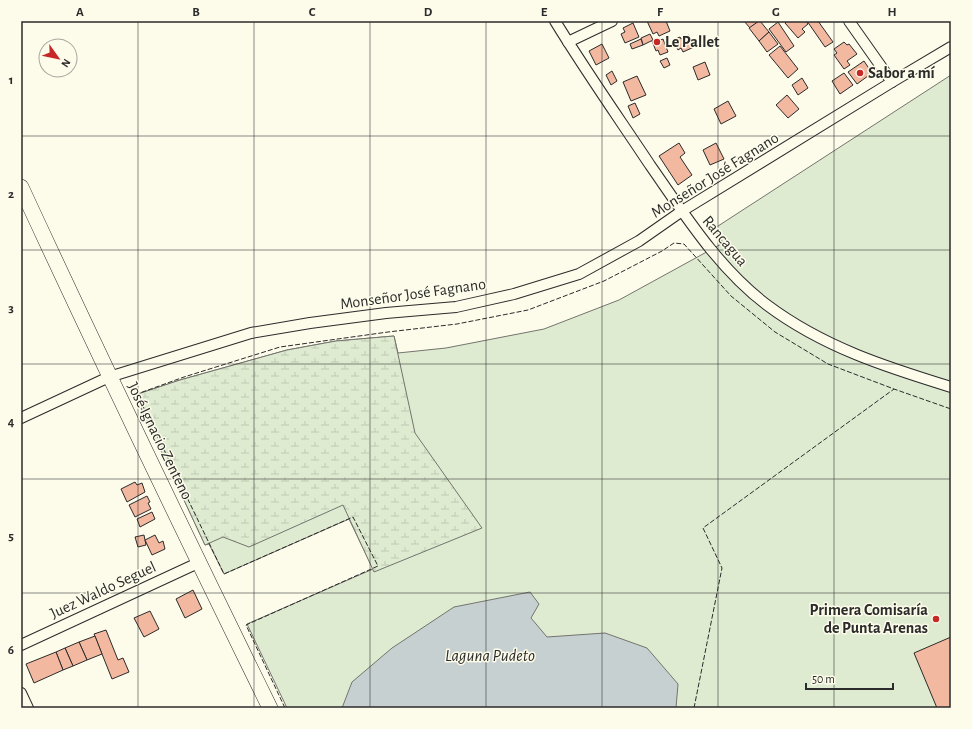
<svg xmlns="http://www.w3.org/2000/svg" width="972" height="729" font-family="'Alegreya Sans',sans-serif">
	<defs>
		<pattern id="wetland-marsh" width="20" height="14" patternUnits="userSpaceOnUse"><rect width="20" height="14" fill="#deebd1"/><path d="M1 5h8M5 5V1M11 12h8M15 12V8" fill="none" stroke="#bfcab4"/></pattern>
	</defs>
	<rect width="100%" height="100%" fill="#fdfbea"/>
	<path fill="#deebd1" stroke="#74746e" d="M951,75V708H287L247,624L373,569L349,519L224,574L209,544L205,545L135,395L180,380L287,350L336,341L394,336L398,353L446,348L544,329L619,300L723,243L715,228Z"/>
	<path fill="url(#wetland-marsh)" stroke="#74746e" d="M394,336L415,433L482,528L374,572L343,505L249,547L223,537L205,545L135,395L180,380L287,350L336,341Z"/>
	<path fill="#c7d0d0" stroke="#74746e" d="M530,592L539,604L531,618L547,637L605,633L647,648L678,684L676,708H342L352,682L392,648L454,607Z"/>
	<g fill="#f2b8a0" stroke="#2b2b2b">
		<path d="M647,21H666L670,31L659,36L657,32L653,34Z"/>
		<path d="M744,21H759L750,28Z"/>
		<path d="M759,21H760L769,32L759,41L749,28Z"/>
		<path d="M787,21H806L808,24L802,29L805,32L798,38L785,23Z"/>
		<path d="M807,21H818L833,42L825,47Z"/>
		<path d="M778,22L794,46L786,52L769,29Z"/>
		<path d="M633,23L639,37L625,43L621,34L625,32L623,28Z"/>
		<path d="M769,32L778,44L767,52L759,41Z"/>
		<path d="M650,34L653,40L643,45L641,38Z"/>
		<path d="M689,35L694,47L683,52L681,48L678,50L673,40L680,37L681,39Z"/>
		<path d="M641,39L643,45L632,49L630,44Z"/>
		<path d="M657,39L658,41L663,39L668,52L660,55L658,50L656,51L652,41Z"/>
		<path d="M844,42L847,45L849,44L857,54L847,61L850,65L844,69L834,55L837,53L834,49Z"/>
		<path d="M602,44L609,58L596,65L589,51Z"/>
		<path d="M780,46L798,69L788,78L769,55Z"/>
		<path d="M667,58L670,65L664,68L660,61Z"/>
		<path d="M864,61L872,73L857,84L848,72Z"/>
		<path d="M705,62L710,75L698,80L693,67Z"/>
		<path d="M612,71L617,81L611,85L606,75Z"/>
		<path d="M844,73L853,85L840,94L832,81Z"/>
		<path d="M637,76L646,95L631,101L623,82Z"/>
		<path d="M802,78L808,88L798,95L792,85Z"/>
		<path d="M787,95L799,109L788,118L776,105Z"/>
		<path d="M728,101L736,116L721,124L714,109Z"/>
		<path d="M635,103L640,114L633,118L628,106Z"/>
		<path d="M679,143L685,153L680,157L692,175L678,185L659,156Z"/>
		<path d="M716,143L724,159L710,165L703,150Z"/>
		<path d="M135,482L137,485L142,483L145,492L127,502L121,489Z"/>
		<path d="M147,496L150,502L148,503L151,509L135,517L129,505Z"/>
		<path d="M152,512L155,519L140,527L137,519Z"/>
		<path d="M144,535L146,545L138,547L135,537Z"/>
		<path d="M155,535L159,543L163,541L165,549L152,555L145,540Z"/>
		<path d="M193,590L202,609L185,618L176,599Z"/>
		<path d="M150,611L159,629L144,637L134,618Z"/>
		<path d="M106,630L118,660L123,658L129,672L112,679L94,634Z"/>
		<path d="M95,636L102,654L87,660L79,642Z"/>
		<path d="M951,637V708H937L914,653Z"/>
		<path d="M79,642L87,660L73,666L65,648Z"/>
		<path d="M65,648L73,666L63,670L56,652Z"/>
		<path d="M56,652L63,670L34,683L26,664Z"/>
	</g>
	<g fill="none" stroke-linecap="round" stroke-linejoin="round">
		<defs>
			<g id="street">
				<path d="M555,21C585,70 618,117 650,165C685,215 718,268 767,305C823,347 886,367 951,387"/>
				<path d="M849,21L892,82"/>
				<path d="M568,42L612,21"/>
				<path d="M21,418L109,377L251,333L310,323L386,313L456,307L514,294L579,274L639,241L682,211L892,82L951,47"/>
				<path d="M21,645L198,563"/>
				<path d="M21,693L28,708"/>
			</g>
			<path id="secondary" d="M21,187C102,362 185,535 270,708"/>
		</defs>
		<use href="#street" stroke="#2b2b2b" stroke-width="12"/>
		<use href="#secondary" stroke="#2b2b2b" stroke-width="16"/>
		<use href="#street" stroke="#fdfbea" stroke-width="10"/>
		<use href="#secondary" stroke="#fdfbea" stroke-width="15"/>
		<g stroke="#2b2b2b" stroke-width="1" stroke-dasharray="5 2" stroke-linecap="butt">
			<path d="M285,708L246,625L378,566L353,517L224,574L137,394L184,377L280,347L388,332L457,324L528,310L604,281L662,251L674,243L684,244L731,296L775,332L828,364L894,389L951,409"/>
			<path d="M694,708L722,568L703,528L894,389"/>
		</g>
	</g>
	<path fill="none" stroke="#2b2b2b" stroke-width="1" stroke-opacity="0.55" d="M138,21V708M254,21V708M370,21V708M486,21V708M602,21V708M718,21V708M834,21V708M21,136H951M21,250H951M21,364H951M21,479H951M21,593H951"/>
	<g fill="#c62828" stroke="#fdfbea" stroke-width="1.5">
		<circle cx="657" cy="42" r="4"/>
		<circle cx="860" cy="73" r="4"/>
		<circle cx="936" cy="619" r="4"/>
	</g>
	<g text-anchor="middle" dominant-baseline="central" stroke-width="3" stroke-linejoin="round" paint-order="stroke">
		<g font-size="16" font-weight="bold" fill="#2b2b2b" stroke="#fdfbea" text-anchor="start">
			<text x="665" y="42">Le Pallet</text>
			<text x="868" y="73">Sabor a mí</text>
			<text x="928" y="610" text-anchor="end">Primera Comisaría<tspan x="928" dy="18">de Punta Arenas</tspan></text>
		</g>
		<g font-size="16" fill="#2b2b2b" stroke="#fdfbea">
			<text transform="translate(715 175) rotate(-32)">Monseñor José Fagnano</text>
			<text transform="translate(725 241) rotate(50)">Rancagua</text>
			<text transform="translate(413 294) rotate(-8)">Monseñor José Fagnano</text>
			<text transform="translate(160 441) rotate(64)">José Ignacio Zenteno</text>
			<text transform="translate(103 590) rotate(-25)">Juez Waldo Seguel</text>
		</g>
		<g font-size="17" font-style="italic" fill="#2b2b2b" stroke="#fdfbea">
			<text x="490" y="655">Laguna Pudeto</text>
		</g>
	</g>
	<rect width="972" height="729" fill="none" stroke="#fdfbea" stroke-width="44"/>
	<g transform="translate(58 58) rotate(123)"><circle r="19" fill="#fdfbea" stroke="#a9a89e"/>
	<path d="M0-3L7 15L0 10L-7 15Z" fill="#c62828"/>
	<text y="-6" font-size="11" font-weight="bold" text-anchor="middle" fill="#2b2b2b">N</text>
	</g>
	<path d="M806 683v6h87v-6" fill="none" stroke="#2b2b2b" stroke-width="2"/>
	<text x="812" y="683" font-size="12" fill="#2b2b2b" stroke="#fdfbea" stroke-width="3" paint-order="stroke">50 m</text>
	<rect x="22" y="22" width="928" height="685" fill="none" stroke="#2b2b2b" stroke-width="1.5"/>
	<g font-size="13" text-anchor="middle" font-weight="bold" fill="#2b2b2b">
		<text x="80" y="16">A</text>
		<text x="196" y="16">B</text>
		<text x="312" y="16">C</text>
		<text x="428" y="16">D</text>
		<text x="544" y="16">E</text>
		<text x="660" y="16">F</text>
		<text x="776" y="16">G</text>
		<text x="892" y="16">H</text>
		<text x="11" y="84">1</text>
		<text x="11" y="198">2</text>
		<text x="11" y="312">3</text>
		<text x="11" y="426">4</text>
		<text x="11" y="540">5</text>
		<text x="11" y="654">6</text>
	</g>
</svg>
